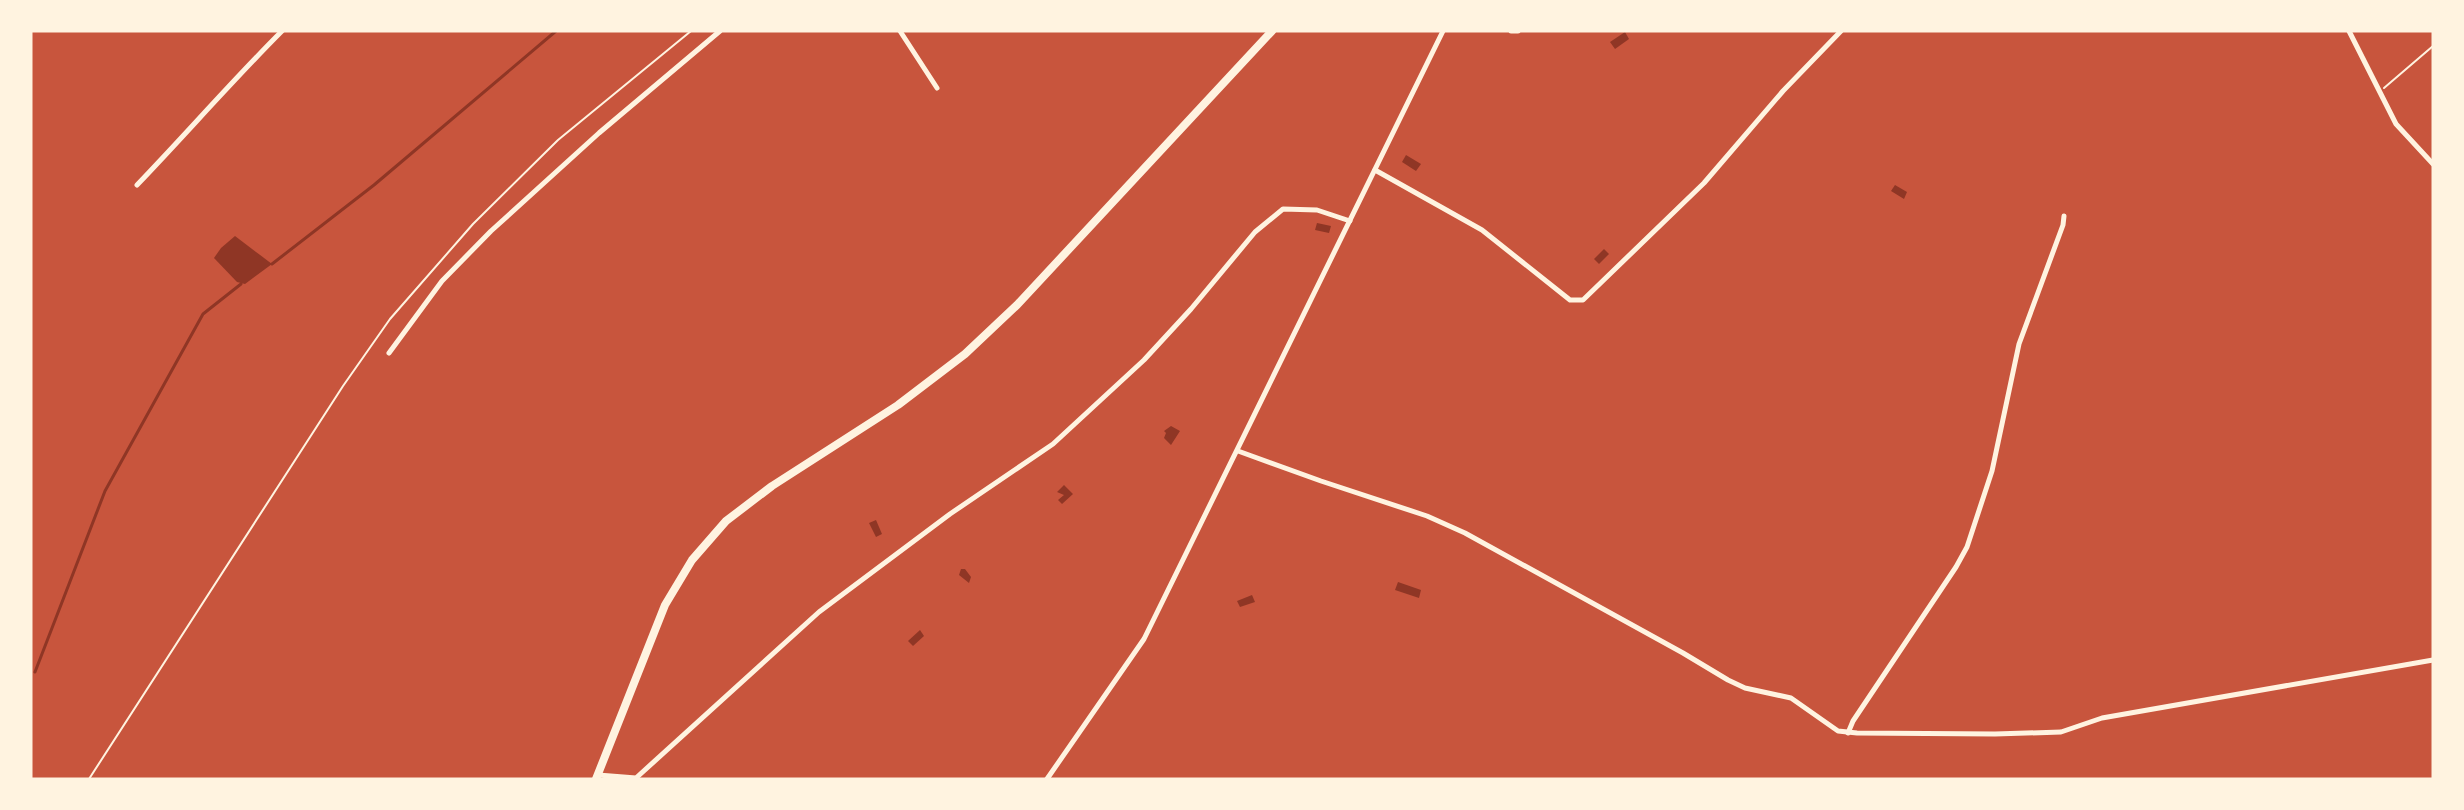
<svg xmlns="http://www.w3.org/2000/svg" width="2464" height="810" font-family="'Roboto Condensed',sans-serif">
	<rect width="100%" height="100%" fill="#c8553d"/>
	<g fill="#8f3625">
		<path d="M1625,32L1629,39L1615,49L1610,42Z"/>
		<path d="M1406,155L1421,164L1416,171L1402,162Z"/>
		<path d="M1895,185L1907,192L1904,199L1891,191Z"/>
		<path d="M1317,223L1331,226L1329,233L1315,230Z"/>
		<path d="M235,236L272,264L245,284L237,282L214,258L221,248Z"/>
		<path d="M1604,249L1609,254L1599,264L1594,259Z"/>
		<path d="M1171,426L1180,431L1171,445L1164,438L1166,433L1164,431Z"/>
		<path d="M1064,485L1073,494L1062,504L1058,500L1064,495L1057,492Z"/>
		<path d="M876,520L882,534L876,537L869,523Z"/>
		<path d="M961,569H965L971,577L969,583L959,575Z"/>
		<path d="M1398,582L1421,590L1419,598L1395,590Z"/>
		<path d="M1252,595L1255,602L1240,607L1237,601Z"/>
		<path d="M920,630L924,636L913,646L908,641Z"/>
	</g>
	<g fill="none" stroke-linecap="round" stroke-linejoin="round">
		<g stroke="#8f3625" stroke-width="3">
			<path d="M272,264L374,185L556,31"/>
			<path d="M35,672L105,491L203,314L241,284"/>
		</g>
		<g stroke="#fff3e0" stroke-width="2">
			<path d="M2384,88L2433,46"/>
			<path d="M89,779L343,386L390,319L473,224L558,140L691,31"/>
		</g>
		<g stroke="#fff3e0" stroke-width="5">
			<path d="M900,31L937,88"/>
			<path d="M1511,31H1518"/>
			<path d="M2349,31L2396,124L2433,164"/>
			<path d="M1375,170L1482,230L1570,300H1583L1704,183L1783,91L1841,31"/>
			<path d="M137,185C186,134 232,81 282,31"/>
			<path d="M389,353L442,281L491,231L599,133L720,31"/>
			<path d="M1238,451L1321,481L1427,516L1465,533L1683,653L1728,680L1745,688L1791,698L1838,731L1857,733L1995,734L2061,732L2102,718L2433,660"/>
			<path d="M1848,733L1853,721L1956,567L1967,547L1992,471L2019,344L2063,225L2064,216"/>
			<path d="M598,775L636,778L819,612L950,514L1053,444L1144,360L1191,309L1255,232L1283,209L1317,210L1350,221"/>
			<path d="M1047,779L1144,639L1443,31"/>
		</g>
		<path stroke="#fff3e0" stroke-width="8" d="M596,779L665,605L692,560L726,521L772,486L898,405L965,354L1017,305L1272,31"/>
	</g>
	<rect width="2464" height="810" fill="none" stroke="#fff3e0" stroke-width="65"/>
</svg>
